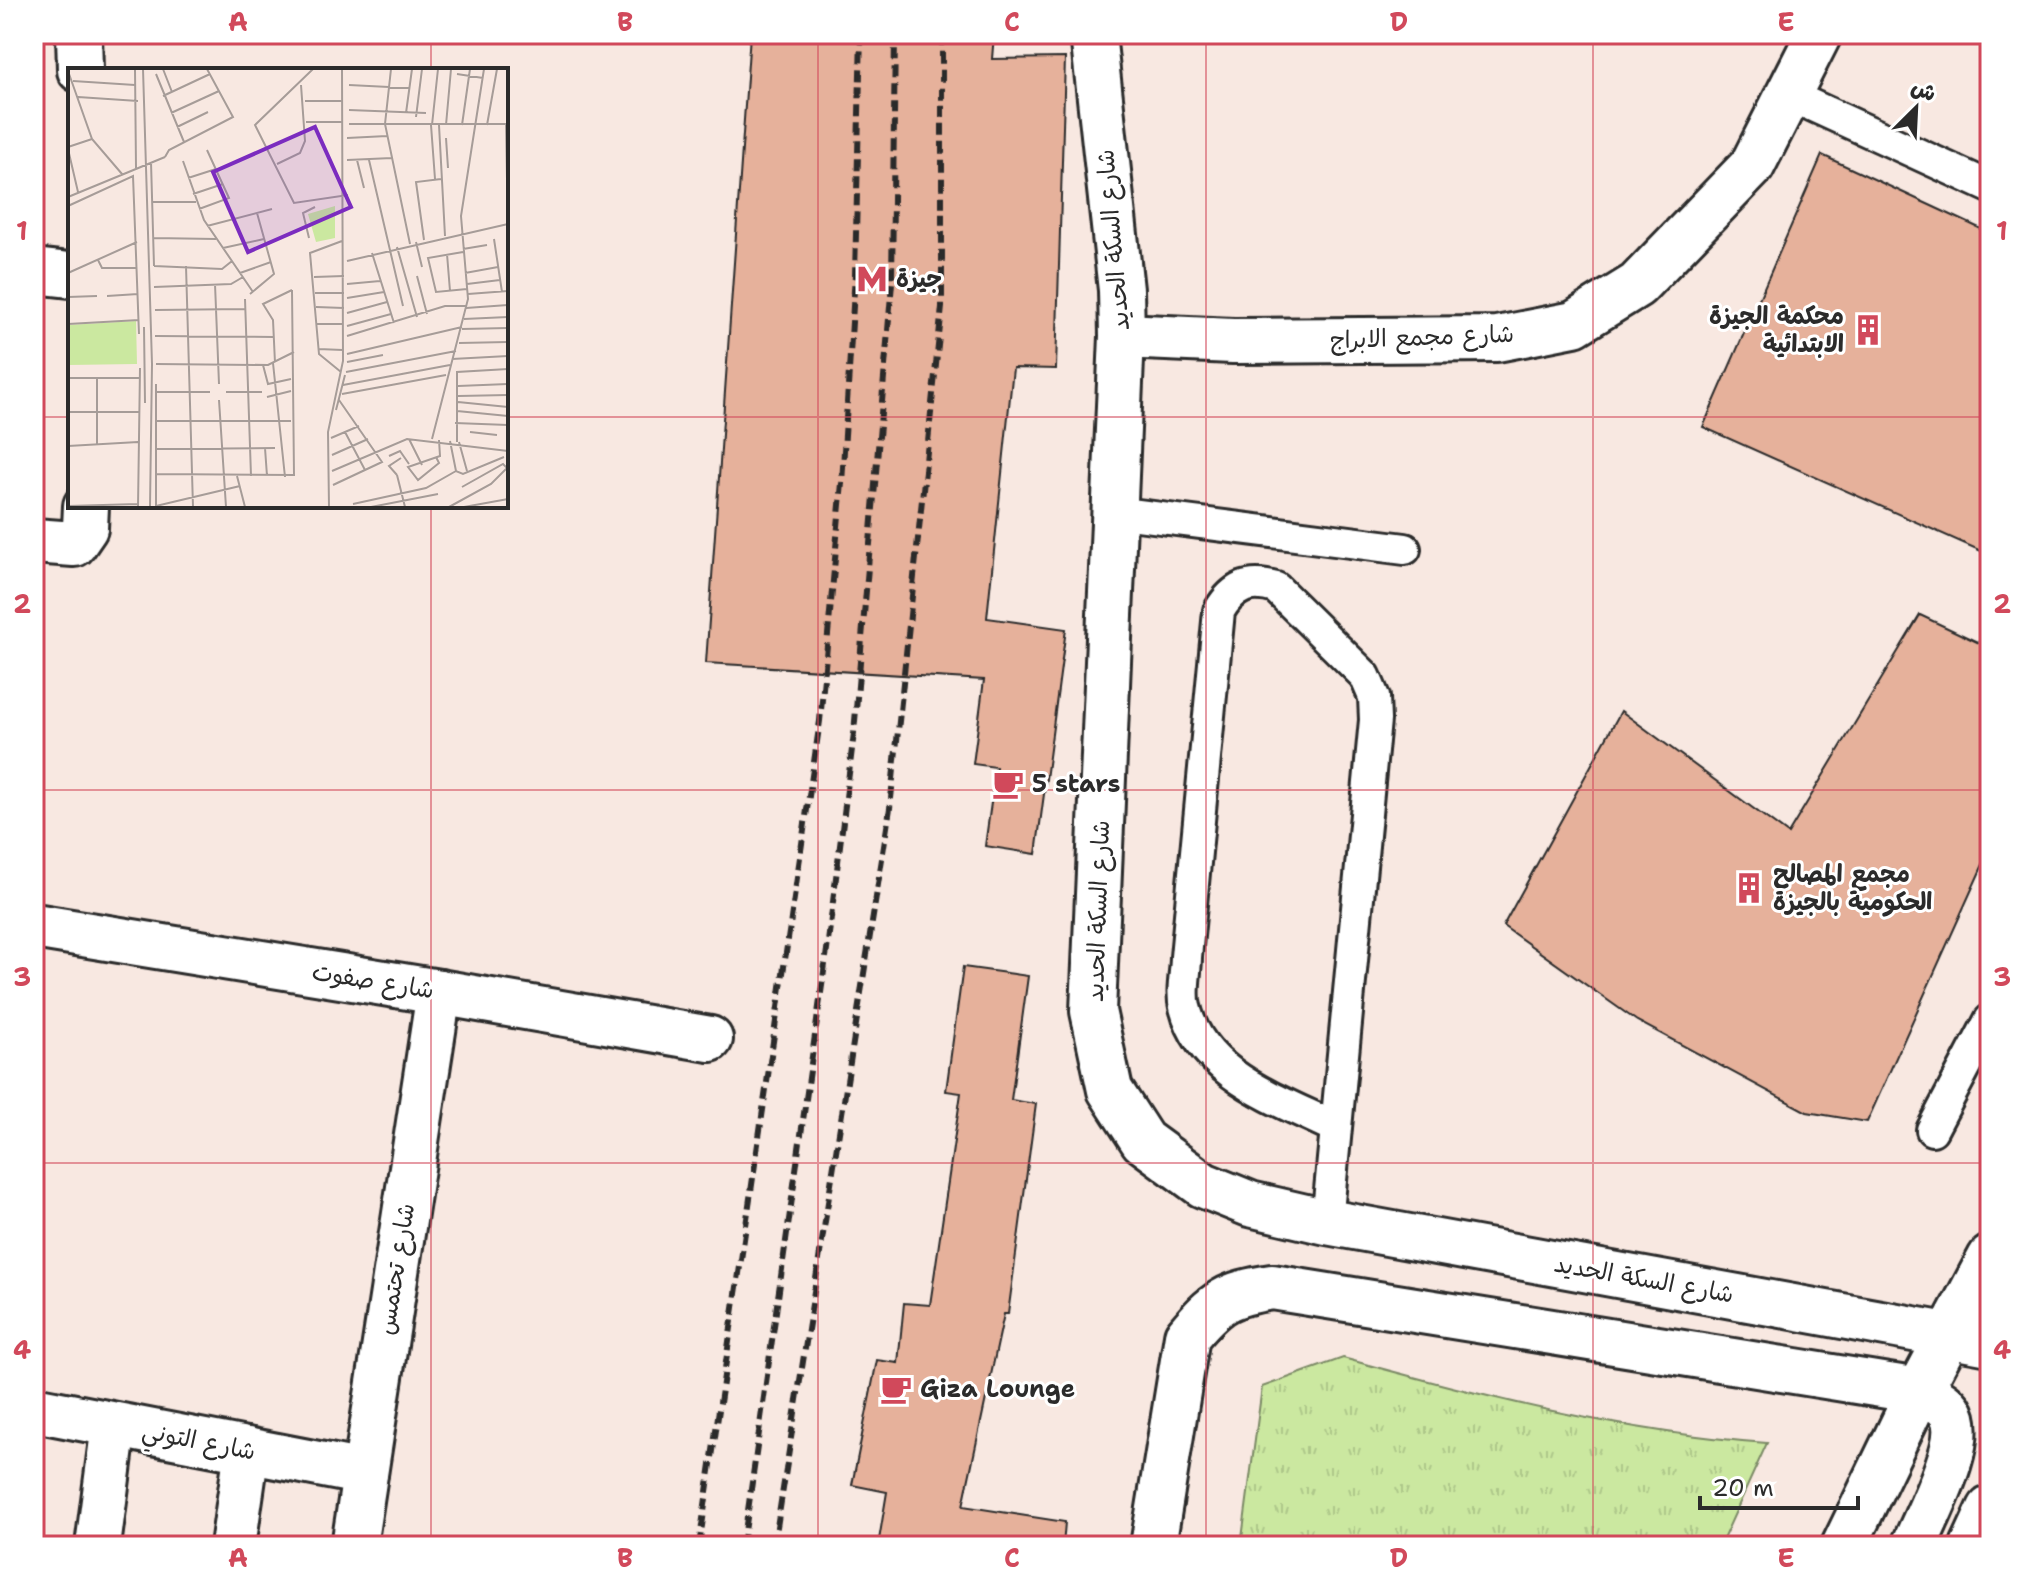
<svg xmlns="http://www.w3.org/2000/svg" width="2024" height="1580" font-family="'Shantell Sans','Playpen Sans Arabic',sans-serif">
	<defs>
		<pattern id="grass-tufts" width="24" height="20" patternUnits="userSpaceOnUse" patternTransform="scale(2)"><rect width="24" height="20" fill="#cbe8a0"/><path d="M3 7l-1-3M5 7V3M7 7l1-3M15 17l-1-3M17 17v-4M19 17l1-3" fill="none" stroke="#aec78a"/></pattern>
	</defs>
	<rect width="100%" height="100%" fill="#f8e8e1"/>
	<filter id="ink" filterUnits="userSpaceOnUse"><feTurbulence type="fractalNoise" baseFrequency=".0125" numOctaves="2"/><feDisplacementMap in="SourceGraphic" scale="16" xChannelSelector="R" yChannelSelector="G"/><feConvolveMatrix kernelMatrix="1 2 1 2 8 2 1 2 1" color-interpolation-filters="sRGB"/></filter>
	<g filter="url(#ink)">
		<path fill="url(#grass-tufts)" stroke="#7b8a66" stroke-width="2" d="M1343,1358C1481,1396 1623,1433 1767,1443L1720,1546H1241L1262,1387Z"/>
		<g fill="#e6b19b" stroke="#2b2b2b" stroke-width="2">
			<path d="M750,34H994L992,59L1065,58L1056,369L1013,368L987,618L1066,629L1036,854L985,846L996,767L973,764L984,680L706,663Z"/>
			<path d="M1822,155L1990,233V555L1703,427Z"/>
			<path d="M1920,615L1990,648V849L1867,1122L1807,1112L1637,1021L1503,926L1621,711L1788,834Z"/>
			<path d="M963,967L1028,976L1011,1100L1036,1104L1008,1314H1004L963,1506L1065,1522L1063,1546H878L887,1492L852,1485L877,1360L898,1363L904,1303L930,1305L961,1093L946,1091Z"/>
		</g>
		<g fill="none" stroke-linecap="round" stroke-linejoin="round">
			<defs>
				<g id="lane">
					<path d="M1789,95L1990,187"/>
					<path d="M1114,512L1405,549"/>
					<path d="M1932,1130L1990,1020"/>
					<path d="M1327,1222L1375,720L1374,697L1365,676L1276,588C1249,580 1233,587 1219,611L1186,957C1186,972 1181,992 1185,1007C1202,1075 1277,1099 1334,1127"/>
				</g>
				<g id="street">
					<path d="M79,34L80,70"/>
					<path d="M1093,34L1121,290L1122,336L1093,1011L1110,1090L1143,1141L1203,1185L1250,1204L1327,1222L1990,1343"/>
					<path d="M34,271L70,275"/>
					<path d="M1122,336L1233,341L1497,339L1574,324L1637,285L1752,166L1819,34"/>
					<path d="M34,541L74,544L85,528L86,506"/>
					<path d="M34,926L439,992L710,1039"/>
					<path d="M34,1409L365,1473"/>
					<path d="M98,1546L114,1425"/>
					<path d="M233,1546L247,1450"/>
					<path d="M354,1546L439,992"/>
					<path d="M1153,1546L1187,1336C1216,1301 1227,1294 1272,1287L1919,1391"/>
				</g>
				<g id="highway">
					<path d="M1844,1546L1919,1391L1990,1258"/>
					<path d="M1914,1546C1926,1516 1969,1439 1950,1411C1942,1400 1930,1396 1919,1391"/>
					<path d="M1973,1546L1990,1509"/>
				</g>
			</defs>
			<use href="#lane" stroke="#2b2b2b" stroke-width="36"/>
			<use href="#street" stroke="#2b2b2b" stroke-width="50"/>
			<use href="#highway" stroke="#2b2b2b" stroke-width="50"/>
			<use href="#lane" stroke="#fff" stroke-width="30"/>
			<use href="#street" stroke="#fff" stroke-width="44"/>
			<use href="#highway" stroke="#fff" stroke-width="44"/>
			<g stroke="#2b2b2b" stroke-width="6" stroke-dasharray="12 6" stroke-linecap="butt">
				<path d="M699,1546L820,721L842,483L855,274L861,34"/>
				<path d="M743,1546L827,950L854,733L892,283L895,34"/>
				<path d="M774,1546L890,808L942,307V34"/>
			</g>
		</g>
	</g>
	<path fill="none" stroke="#d1495b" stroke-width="2" stroke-opacity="0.55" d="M431,34V70M818,34V1546M1206,34V1546M1593,34V1546M34,417H70M506,417H1990M431,506V1546M34,790H1990M34,1163H1990"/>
	<defs>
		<symbol id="metro-bare" viewBox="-9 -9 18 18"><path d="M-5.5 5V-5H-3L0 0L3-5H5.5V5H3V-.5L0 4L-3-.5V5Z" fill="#d1495b" stroke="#fff" stroke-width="2.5" paint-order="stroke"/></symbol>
		<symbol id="building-bare" viewBox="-9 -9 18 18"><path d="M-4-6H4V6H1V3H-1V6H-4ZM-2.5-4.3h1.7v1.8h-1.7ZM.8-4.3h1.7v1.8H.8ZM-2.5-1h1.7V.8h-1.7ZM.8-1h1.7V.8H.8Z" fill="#d1495b" stroke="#fff" stroke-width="2.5" paint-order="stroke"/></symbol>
		<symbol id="cafe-bare" viewBox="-9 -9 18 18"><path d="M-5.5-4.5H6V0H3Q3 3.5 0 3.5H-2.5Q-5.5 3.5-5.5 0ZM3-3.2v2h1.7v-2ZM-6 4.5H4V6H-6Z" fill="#d1495b" stroke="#fff" stroke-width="2.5" paint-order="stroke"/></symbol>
	</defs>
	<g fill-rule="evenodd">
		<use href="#metro-bare" x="850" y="257" width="44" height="44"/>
		<use href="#building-bare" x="1846" y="308" width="44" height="44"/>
		<use href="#cafe-bare" x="986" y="762" width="44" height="44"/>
		<use href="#building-bare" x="1727" y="866" width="44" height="44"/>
		<use href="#cafe-bare" x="874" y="1367" width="44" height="44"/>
	</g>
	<g text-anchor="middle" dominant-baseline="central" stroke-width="6" stroke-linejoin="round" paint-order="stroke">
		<g font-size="24" fill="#2b2b2b" stroke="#fff">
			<text transform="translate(1113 240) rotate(-95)">شارع السكة الحديد</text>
			<text transform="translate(1422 337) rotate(-2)">شارع مجمع الابراج</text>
			<text transform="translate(1098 911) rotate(-88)">شارع السكة الحديد</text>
			<text transform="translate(373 981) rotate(9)">شارع صفوت</text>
			<text transform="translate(396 1269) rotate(-81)">شارع تحتمس</text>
			<text transform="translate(1644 1279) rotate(10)">شارع السكة الحديد</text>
			<text transform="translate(199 1441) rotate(11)">شارع التوني</text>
		</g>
		<g font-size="24" font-weight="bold" fill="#2b2b2b" stroke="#fff" text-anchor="start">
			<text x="896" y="279">جيزة</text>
			<text x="1844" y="316" text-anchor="end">محكمة الجيزة<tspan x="1844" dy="28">الابتدائية</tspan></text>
			<text x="1032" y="784">5 stars</text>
			<text x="1773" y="874">مجمع المصالح<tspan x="1773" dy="28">الحكومية بالجيزة</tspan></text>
			<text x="920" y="1389">Giza Lounge</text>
		</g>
	</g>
	<g transform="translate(68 68)">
		<rect width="440" height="440" fill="#f8e8e1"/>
		<path d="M267,138V170L248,174L240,146ZM68,253L69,296L0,297V257Z" fill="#cbe8a0"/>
		<path fill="none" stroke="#a69c98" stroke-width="2" d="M67,1L68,100M75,1L84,296L82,439M95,1L104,24M245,1L187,57L226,135L280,127M323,1L317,56L342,176M0,3L24,71L54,106M88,6L116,74M389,6L415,10M5,13L67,17M281,17L341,20M95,28L142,6M10,29L70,33M237,33H274M281,42L358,45M103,45L151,23M338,45L344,1M348,49L354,1M238,54H274M281,56H440M438,56L440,168M363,57L367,111M364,57L370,1M371,57L377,168M378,57L383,1M394,57L402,1M419,57L429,1M109,59L140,44M279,70L319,68M378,70L380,100M0,79L24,71M0,81L10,124M97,89L101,82L165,49L139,1M279,92L324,90M289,92L296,120M301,92L335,238M115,93L136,152L185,224M83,94L86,198M209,96L232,85L237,73L233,17M120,110L148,101M125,126L155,116M0,129L97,89M85,134H128M0,138L65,108L71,266M131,141L161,130L139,82M139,158L204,141M85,170L148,171M241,170L235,145L247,139M426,171L434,224M356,172L348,114L373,111M348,174L354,199M329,179L349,249M155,180L196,171M395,181L419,177M395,184L360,190L368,224L399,221M304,185L326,255M379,186L382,223M30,192L34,200H69M279,193L440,156M86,198L154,201L164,193M118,198L125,439M0,205L69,174M172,205L203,194M397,205L430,199M349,208L359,246M246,209L276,208M147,216L151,316M279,216L312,213M399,216L432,212M86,219L163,216L175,209M247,225H276M182,226L206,206L189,145M400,226L440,223M39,228L70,226M0,229L29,228M279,230L316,224M177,231L183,408M248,239L276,240M398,240L440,237M87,242L177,241M279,245L319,234M396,251L440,249M0,256L71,252M248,256H275M279,258L323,246M76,259L77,335M394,261L440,260M87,268L206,269M279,268L377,238H399M391,275L440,274M250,281L275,282M279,286L394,259M384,291L440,288M279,294L315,287M205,295L217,409M207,295L205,252L195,236L224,222M88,296L200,297L226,284M195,297L200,316L223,311M273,304L251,286L242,185L274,173M278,304L388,283M0,310H72M275,317L382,297M390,318L440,316M89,324H142M158,324H194M274,326L378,307M390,328L440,327M199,329L223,323M151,332L158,439M390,334L440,339M268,342L277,307M389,343L440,348M0,344H71M89,353H223M387,355L440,357M277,364L297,402M402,364L429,367M263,370L291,358M341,371L354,397M364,371L400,231L393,148L416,1M382,373L388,403M389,374V304L440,301M391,374L399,403M0,378L70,374M29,378V310M197,380L199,408M88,381L207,380M264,387L300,371M321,388L332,383L341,396M368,389L371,395L350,412L340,399L372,388L371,372M264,403L339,371L440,383M88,406L226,407L224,222M329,407L337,439M329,407L321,398L333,390M169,408L177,439M265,417L314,394L271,332M394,419L435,396L439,400M285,436L358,420L388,403L395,406L436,389M0,438L70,436M88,438L172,418M70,439L72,300M88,439V316M261,439L260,364L275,293L274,1M303,439L370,426M381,439L423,416L440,399M396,439L440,431"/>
		<path fill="#7b2cbf" fill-opacity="0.15" stroke="#7b2cbf" stroke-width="4" d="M247,59L283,139L180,184L145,104Z"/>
		<rect width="440" height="440" fill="none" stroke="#2b2b2b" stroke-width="4"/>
	</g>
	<rect width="2024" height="1580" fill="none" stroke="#fff" stroke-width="88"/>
	<g transform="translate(1916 108) rotate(24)" stroke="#ffffff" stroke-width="6" paint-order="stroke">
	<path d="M0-6L14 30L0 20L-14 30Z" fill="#2b2b2b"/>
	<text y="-12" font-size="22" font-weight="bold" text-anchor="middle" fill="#2b2b2b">ش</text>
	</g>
	<path d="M1700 1496v12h158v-12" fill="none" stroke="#2b2b2b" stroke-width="4"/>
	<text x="1712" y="1496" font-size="24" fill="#2b2b2b" stroke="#ffffff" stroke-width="6" paint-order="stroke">20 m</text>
	<rect x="44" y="44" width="1936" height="1492" fill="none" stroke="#d1495b" stroke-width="3"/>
	<g font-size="26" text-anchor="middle" font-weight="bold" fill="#d1495b">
		<text x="238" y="31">A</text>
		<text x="625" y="31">B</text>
		<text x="1012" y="31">C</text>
		<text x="1399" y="31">D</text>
		<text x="1786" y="31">E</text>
		<text x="22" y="240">1</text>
		<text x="2002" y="240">1</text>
		<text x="22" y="613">2</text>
		<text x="2002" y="613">2</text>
		<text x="22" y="986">3</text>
		<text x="2002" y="986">3</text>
		<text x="22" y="1359">4</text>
		<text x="2002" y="1359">4</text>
		<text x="238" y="1567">A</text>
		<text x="625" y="1567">B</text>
		<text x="1012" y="1567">C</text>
		<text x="1399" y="1567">D</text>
		<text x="1786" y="1567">E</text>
	</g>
</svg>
